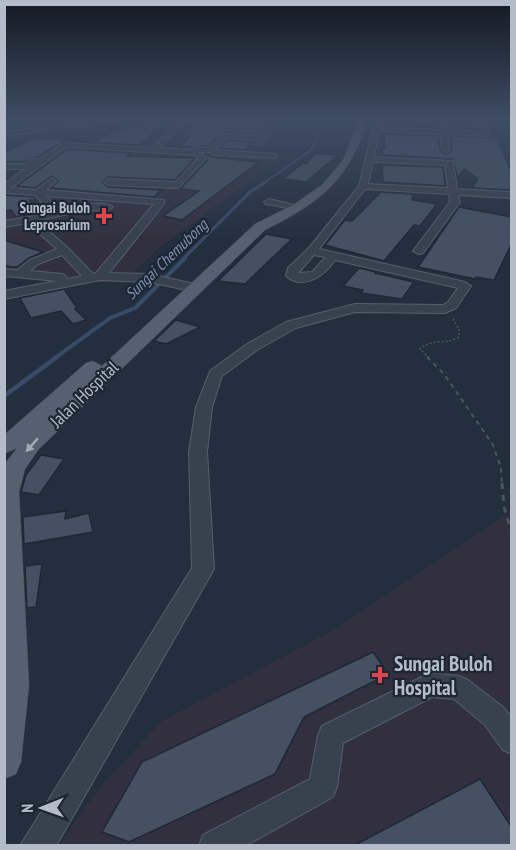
<svg xmlns="http://www.w3.org/2000/svg" width="516" height="850" font-family="'PT Sans Narrow',sans-serif">
	<rect width="100%" height="100%" fill="#242f3e"/>
	<g fill="#32303f">
		<path d="M65,143L282,158L160,247L121,283L46,281L5,277L4,185Z"/>
		<path d="M511,512V845L58,846L101,786L162,721L334,630Z"/>
	</g>
	<g fill="none" stroke-linecap="round" stroke-linejoin="round">
		<path stroke="#394c67" stroke-width="2" d="M265,182L310,151L328,121"/>
		<path stroke="#394c67" stroke-width="3" d="M183,259L250,192L267,181"/>
		<path stroke="#394c67" stroke-width="4" d="M55,358L110,318L135,308L185,258"/>
		<path stroke="#394c67" stroke-width="4.5" d="M4,396L57,357"/>
	</g>
	<g fill="#455162" stroke="#1f2835" stroke-width="1.5">
		<path d="M146,121L166,122L139,145L64,141L38,157L23,162H4V153L33,138L94,142L118,129L140,126Z"/>
		<path d="M198,121H234L267,123L259,134L224,132L208,146L179,147L190,136H183Z"/>
		<path d="M384,134L438,136L440,150L445,154L452,151L450,136L497,138L511,171V190L472,188L478,179L464,169L458,178L453,159L382,155V149H385Z"/>
		<path d="M227,140L251,142L245,150L220,148Z"/>
		<path d="M67,149L130,153L127,156L195,158L175,180L108,177L102,182L108,187L161,190L154,197L51,188L58,181L52,176L35,188L17,186Z"/>
		<path d="M314,153L338,155L306,182L283,179L303,163L307,164Z"/>
		<path d="M205,154L213,157L259,162L182,220L163,216L199,191L180,189L208,160Z"/>
		<path d="M382,165L443,167L445,186L383,182Z"/>
		<path d="M381,192L413,194L412,200L437,204L420,226L414,225L384,261L325,245L345,220L352,221Z"/>
		<path d="M4,195L34,197L37,200H29L39,211L16,217L11,210L4,211Z"/>
		<path d="M459,207L512,217V243L494,280L476,277L475,279L418,267Z"/>
		<path d="M266,234L292,239L245,284L218,281Z"/>
		<path d="M4,240L43,252L29,258L17,267H11L4,265Z"/>
		<path d="M359,268L376,272L375,273L414,282L402,299L361,293L363,290L343,286Z"/>
		<path d="M64,289L77,308L75,309L86,320L73,324L61,311L31,318L20,298Z"/>
		<path d="M176,320L200,327L166,344L154,341Z"/>
		<path d="M41,455L64,459L39,495L21,492L26,475Z"/>
		<path d="M66,511L65,519L89,513L93,532L24,544L23,517Z"/>
		<path d="M42,564L36,607L27,608L25,566Z"/>
		<path d="M373,652L388,674L304,717L275,774L129,842L102,832L142,762Z"/>
		<path d="M480,779L512,828V846H353Z"/>
	</g>
	<g fill="none" stroke-linecap="round" stroke-linejoin="round">
		<defs>
			<g id="minor">
				<path d="M101,121H119L4,136V132Z"/>
				<path d="M179,121H186L158,148L190,150L193,147L209,148L224,134L260,136L271,121H277L262,145H256L257,140L226,138L215,150L274,154L278,156L274,158L213,155L209,152H200L206,158L178,188L108,185L104,182L108,179L176,182L198,158L195,155L66,147L11,188L36,190L52,178L56,181L46,190L164,200V204L109,273L150,274L199,285V291L195,292L150,282L100,280L4,299V291L57,281L4,276V269L17,270L30,260L57,249L27,223L4,227V221L40,215L45,206L35,195L4,193V184L25,169H4V164H24L33,159H39L64,143L152,148ZM46,196L154,204L96,273L93,274L68,248L37,221L81,211L108,210L113,207C100,198 66,209 51,212L55,206ZM62,255L82,276L68,279L63,274L30,271L38,264Z"/>
				<path d="M375,121H381L380,127L439,130L441,124L414,121L486,123L490,136L447,134L450,150L446,152L442,150L440,134L379,131L374,157L453,161L457,189L512,192V198L458,195L460,202L423,253L419,254L413,251L450,202L449,194L365,189L319,249L465,282L471,286L456,308L445,313L355,312L296,328L257,350L222,376L212,407L207,452L214,569L56,846H20L192,568L189,452L196,407L210,371L247,344L286,322L355,304L443,305L448,302L458,288L335,260C325,275 304,291 286,276L288,268L308,249L359,186ZM444,124L481,126L483,132L446,130ZM373,162L445,165L448,188L368,184ZM314,255L326,257L312,272L298,273Z"/>
				<path d="M269,199L298,206L293,209L266,204L264,202Z"/>
				<path d="M430,673L459,676L468,680L503,707L512,718V754L503,750L485,725L454,699L432,697L343,743L337,787L333,797L245,846H199L203,835L310,779L318,735L322,726Z"/>
			</g>
			<path id="major" d="M359,121H367C349,181 319,203 265,230L38,450L25,469L19,492L29,685L21,762L16,774L4,779V465L17,448L4,454V435L86,363L93,361L102,366L255,224L293,205L322,185L343,160Z"/>
		</defs>
		<use href="#minor" stroke="#565f6c" stroke-width="2"/>
		<use href="#major" stroke="#414a57" stroke-width="1"/>
		<path stroke="#44595c" stroke-width="1.5" stroke-dasharray="2 2" stroke-linecap="butt" d="M429,358L420,349C431,338 447,345 459,337V329L453,319"/>
		<path stroke="#44595c" stroke-width="2" stroke-dasharray="4.5 4.5" stroke-linecap="butt" d="M427,357L444,374L493,445L501,468L502,484"/>
		<path stroke="#44595c" stroke-width="3" stroke-dasharray="6 6" stroke-linecap="butt" d="M502,483L504,507L512,534"/>
		<use href="#minor" fill="#38414e" fill-rule="evenodd"/>
		<use href="#major" fill="#56606e" fill-rule="evenodd"/>
	</g>
	<defs><path id="oneway-solid" d="M-6-.8H1V-3.2L6.5 0L1 3.2V.8H-6Z" transform="scale(1.5)"/></defs>
	<use fill="#a1aab7" href="#oneway-solid" transform="translate(32 445) rotate(131)"/>
	<linearGradient id="sky" x2="0" y2="1"><stop stop-color="#141a22"/><stop offset="0.5" stop-color="#3f4d63"/><stop offset="1" stop-color="#3f4d63" stop-opacity="0"/></linearGradient>
	<rect width="516" height="240" fill="url(#sky)"/>
	<g fill="#e0444e" stroke="#1d2633" stroke-width="2">
		<path d="M101 207h6v6h6v6h-6v6h-6v-6h-6v-6h6z"/>
		<path d="M377 666h6v6h6v6h-6v6h-6v-6h-6v-6h6z"/>
	</g>
	<g text-anchor="middle" dominant-baseline="central" stroke-width="4.5" stroke-linejoin="round" paint-order="stroke">
		<g font-size="15" font-weight="bold" fill="#b4bcc9" stroke="#1d2633" text-anchor="end">
			<text x="90" y="207">Sungai Buloh<tspan x="90" dy="17">Leprosarium</tspan></text>
		</g>
		<g font-size="16" font-style="italic" fill="#7c92b1" stroke="#1d2633">
			<text transform="translate(166 259) rotate(-44)">Sungai Chemubong</text>
		</g>
		<g font-size="18" fill="#b4bcc9" stroke="#1d2633">
			<text transform="translate(84 394) rotate(-44)">Jalan Hospital</text>
		</g>
		<g font-size="21" font-weight="bold" fill="#b4bcc9" stroke="#1d2633" text-anchor="start">
			<text x="394" y="663">Sungai Buloh<tspan x="394" dy="24">Hospital</tspan></text>
		</g>
	</g>
	<rect width="516" height="850" fill="none" stroke="#b4bcc9" stroke-width="12"/>
	<g transform="translate(42 808) rotate(269)" stroke="#1d2633" stroke-width="4.5" paint-order="stroke">
	<path d="M0-4.5L10 22L0 15L-10 22Z" fill="#b4bcc9"/>
	<text y="-9" font-size="16" font-weight="bold" text-anchor="middle" fill="#b4bcc9">N</text>
	</g>
</svg>
